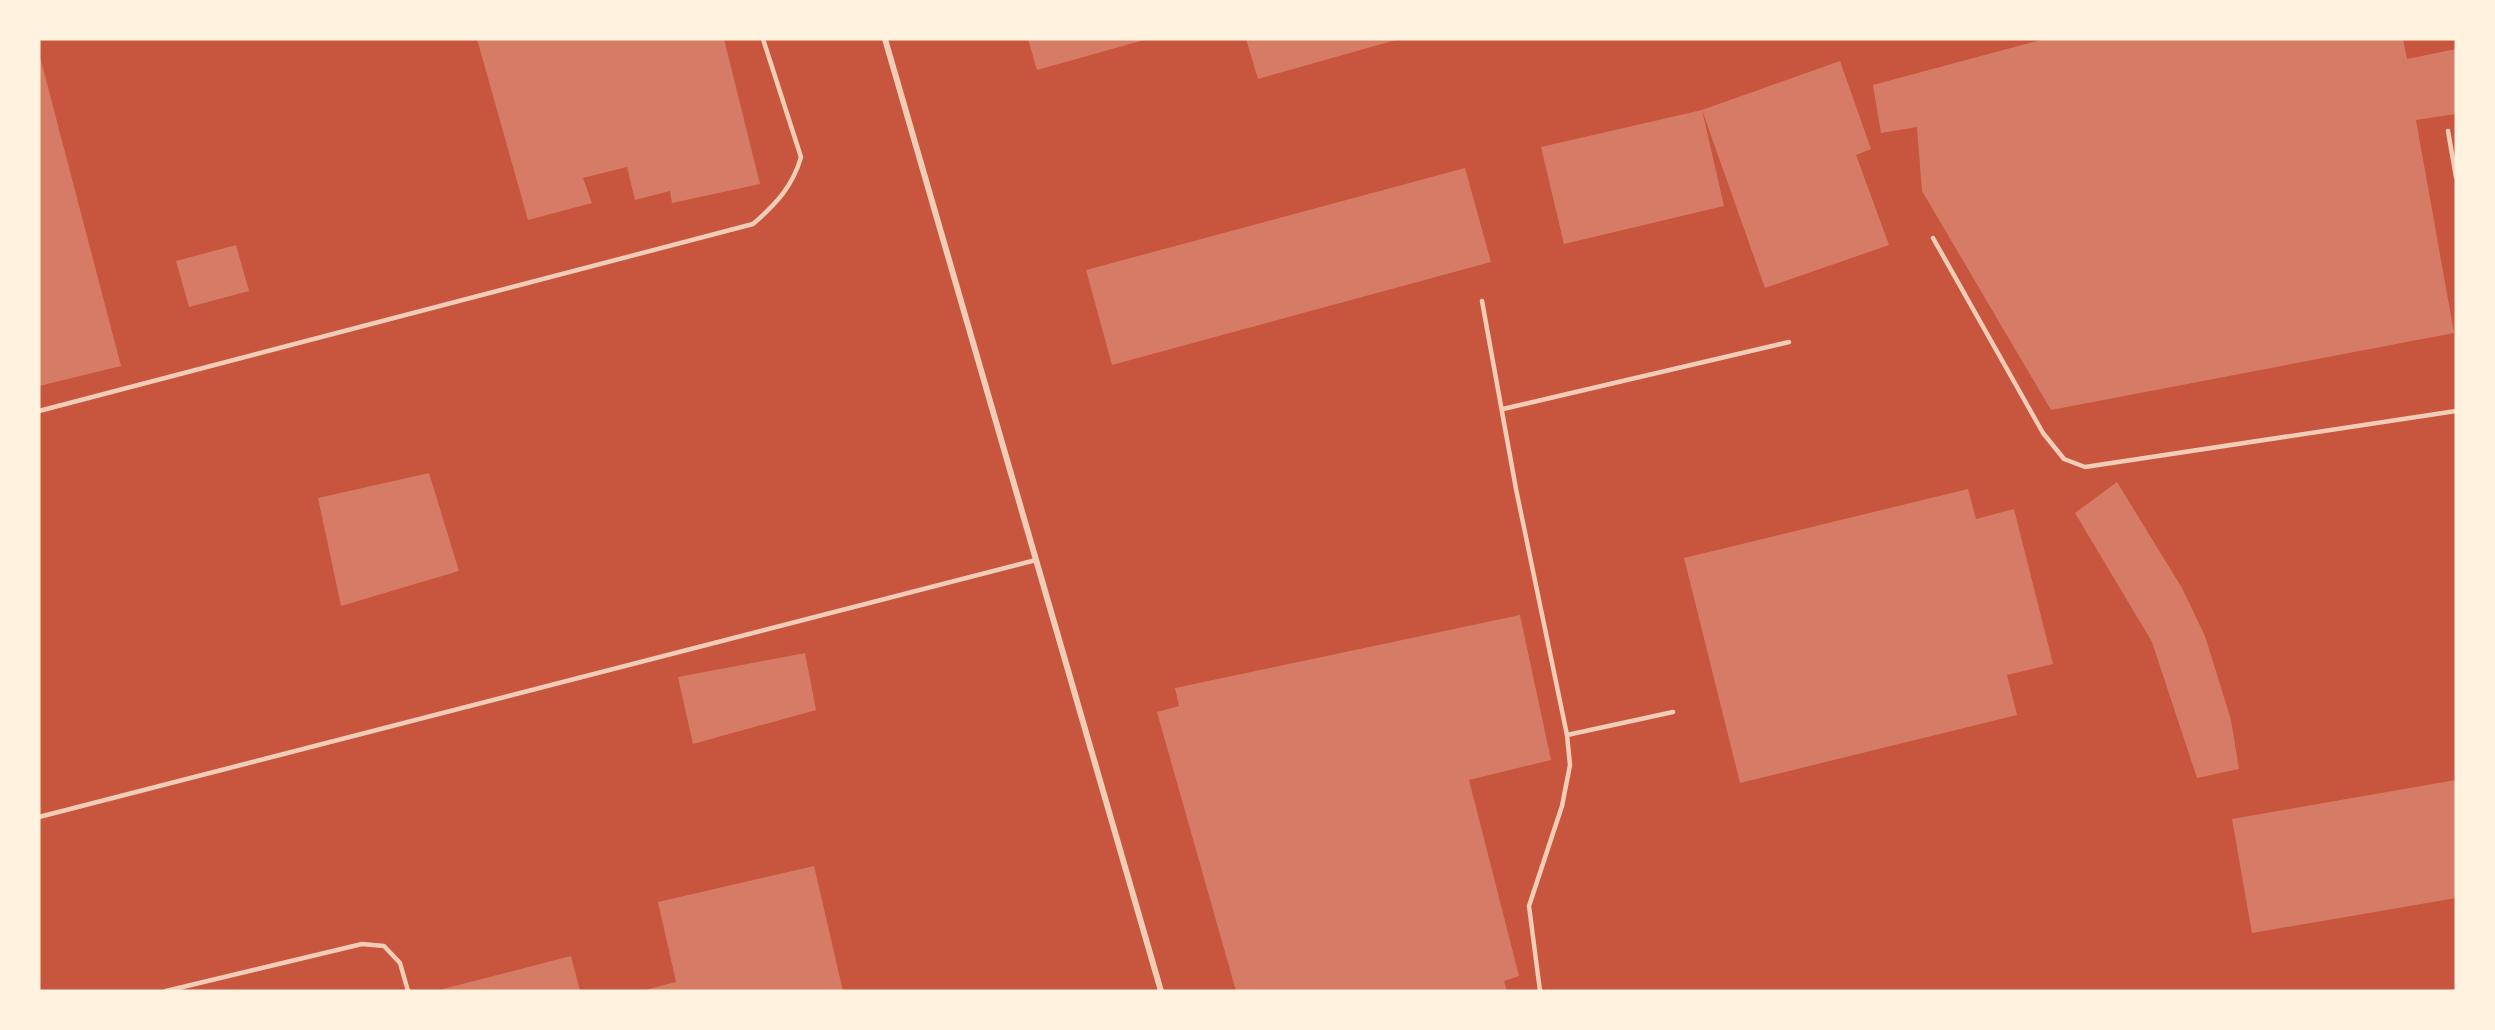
<svg xmlns="http://www.w3.org/2000/svg" width="2495" height="1030" font-family="Roboto,sans-serif">
	<rect width="100%" height="100%" fill="#c8553d"/>
	<g fill="#d67c66">
		<path d="M477,39H724L760,184L672,203L670,191L635,200L627,167L583,178L592,203L528,220Z"/>
		<path d="M1028,39H1144V40L1037,70Z"/>
		<path d="M1246,39H1396V40L1258,79Z"/>
		<path d="M2044,39H2403L2407,59L2456,49V114L2416,120L2454,333L2051,410L1922,191L1917,127L1881,133L1873,85Z"/>
		<path d="M39,53L121,366L39,386Z"/>
		<path d="M1840,61L1871,149L1856,155L1889,245L1765,288L1702,110Z"/>
		<path d="M1702,110L1724,206L1564,244L1541,147Z"/>
		<path d="M1465,168L1491,262L1112,365L1086,270Z"/>
		<path d="M236,245L249,291L189,307L176,261Z"/>
		<path d="M429,473L459,571L341,606L318,498Z"/>
		<path d="M2117,482L2182,588L2205,636L2231,720L2239,769L2197,778L2152,642L2075,513Z"/>
		<path d="M1968,489L1976,519L2014,509L2053,664L2007,675L2017,715L1740,783L1684,558Z"/>
		<path d="M1520,615L1551,760L1469,780L1519,976L1504,981L1507,991H1236L1157,712L1179,706L1175,688Z"/>
		<path d="M805,653L816,710L693,744L678,677Z"/>
		<path d="M2456,780V898L2252,933L2232,819Z"/>
		<path d="M814,866L843,991H641L676,982L658,902Z"/>
		<path d="M571,956L580,991H444L443,989Z"/>
	</g>
	<g fill="none" stroke-linecap="round" stroke-linejoin="round">
		<g stroke="#f1ccb7" stroke-width="4.5">
			<path d="M2448,131L2456,177"/>
			<path d="M1933,238L2043,433L2064,459L2085,467L2456,411"/>
			<path d="M1482,301L1516,489L1567,735L1570,765L1562,806L1529,906L1540,991"/>
			<path d="M1503,409L1789,342"/>
			<path d="M39,411L753,224C776,204 793,186 801,157L763,39"/>
			<path d="M1567,735L1673,712"/>
			<path d="M39,817L1036,560"/>
			<path d="M166,991L362,944L384,946L400,963L408,991"/>
		</g>
		<path stroke="#f1ccb7" stroke-width="6" d="M885,39L1161,991"/>
	</g>
	<rect width="2495" height="1030" fill="none" stroke="#fff3e0" stroke-width="81"/>
</svg>
